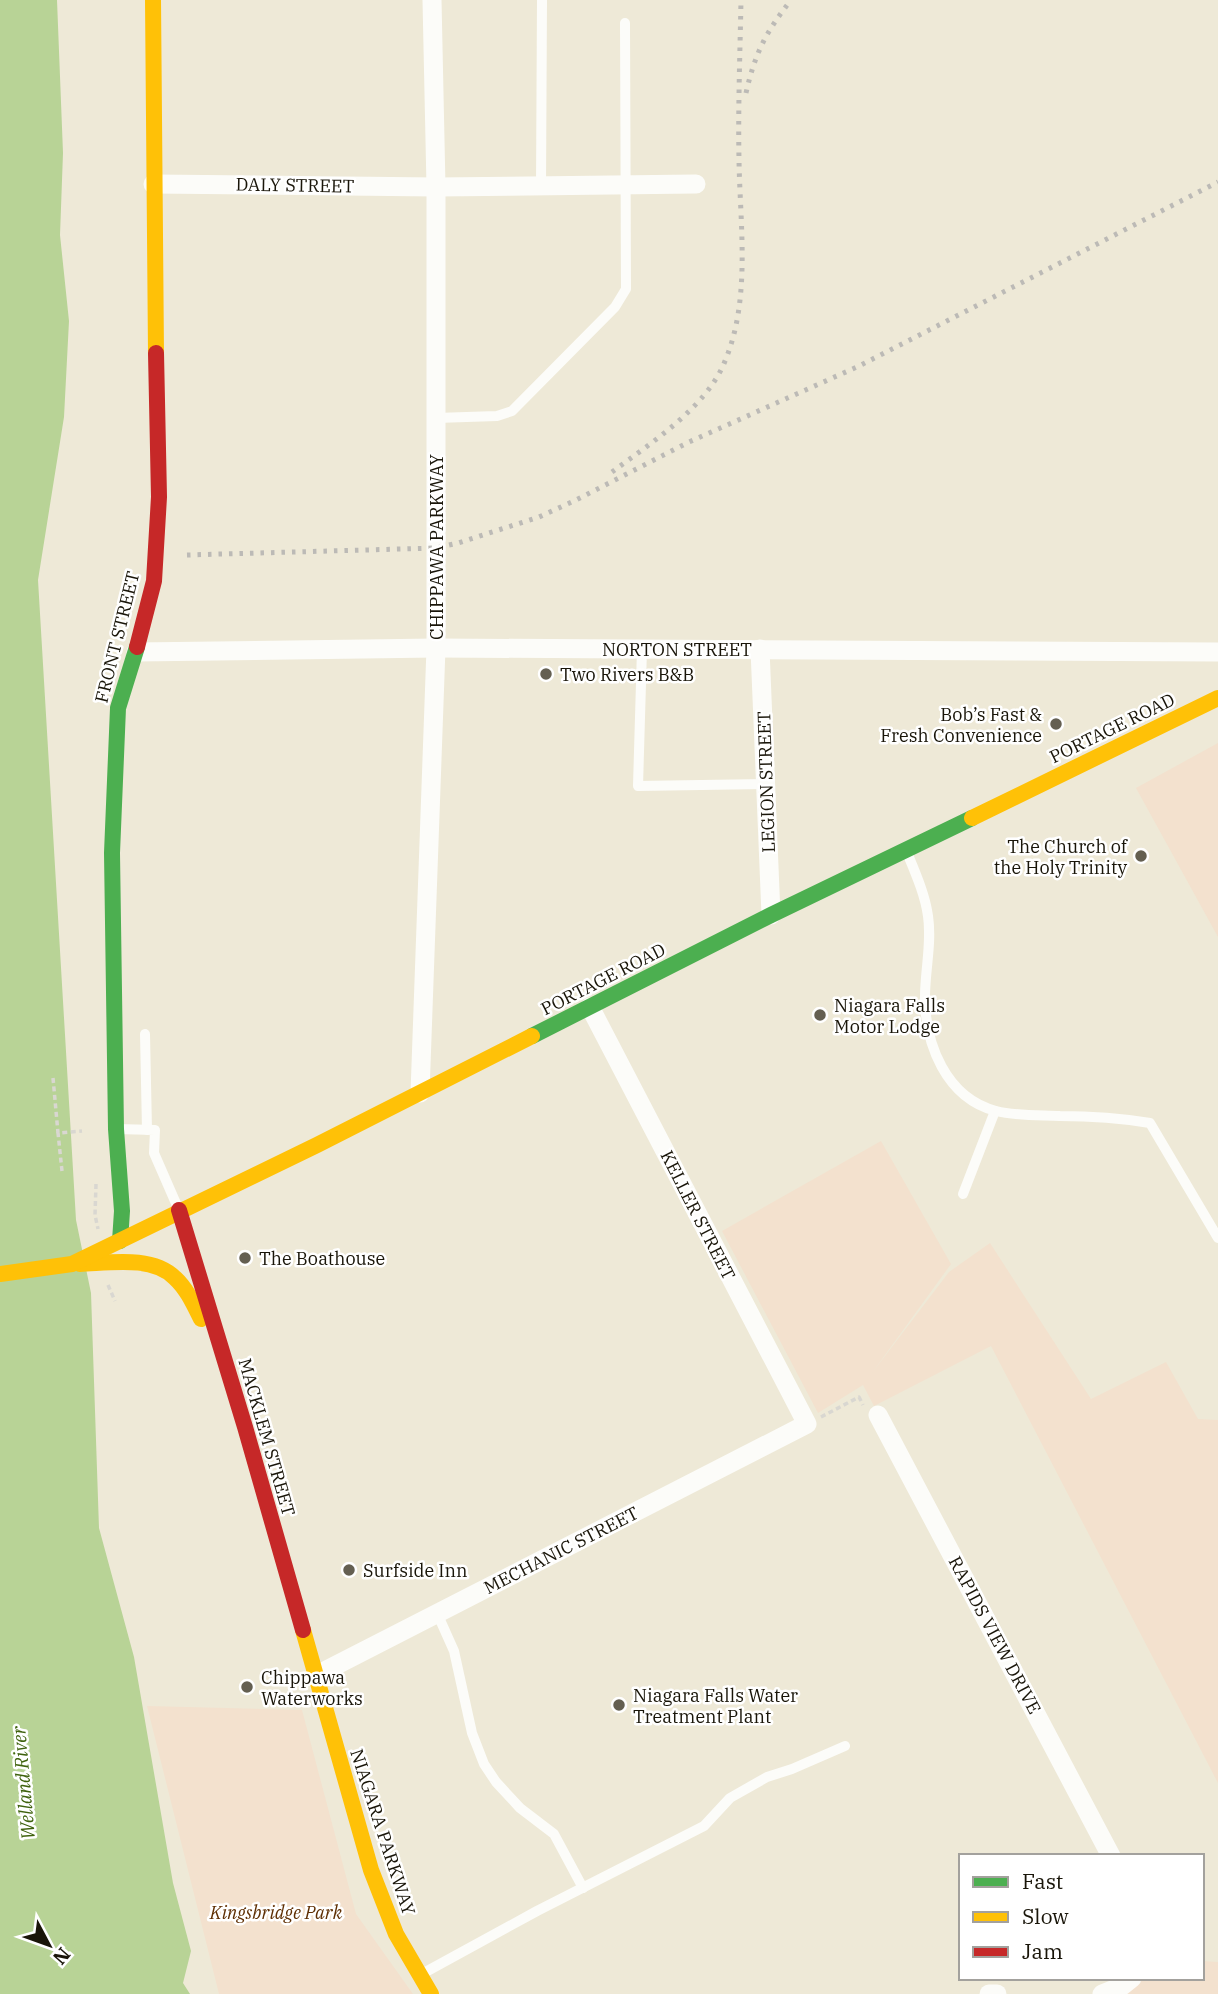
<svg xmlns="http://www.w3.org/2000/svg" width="1218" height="1994" font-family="'IBM Plex Serif',serif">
	<rect width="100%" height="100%" fill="#eee9d7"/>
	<g fill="#f3e1ce">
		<path d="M1218,743V937L1136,788Z"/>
		<path d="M881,1141L951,1264L872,1373L949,1272L990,1243L1091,1399L1166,1362L1198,1419L1218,1420V1783L991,1346L874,1406L863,1385L818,1413L722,1231Z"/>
		<path d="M147,1706L302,1710L356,1914L413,1994H219Z"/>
		<path d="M1202,1961L1218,1962V1994H1122L1138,1978H1202Z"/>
	</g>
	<path fill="#b8d396" d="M0,0H57L63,153L60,235L69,321L64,417L38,580L76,1220L91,1293L99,1528L134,1657L173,1883L191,1951L183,1983L190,1994H0Z"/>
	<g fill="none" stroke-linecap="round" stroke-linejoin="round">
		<g stroke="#d9d7d1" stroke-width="3.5" stroke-dasharray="5 3.5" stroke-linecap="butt">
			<path d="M53,1078L58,1133"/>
			<path d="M62,1171L58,1133L82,1131"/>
			<path d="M96,1184L95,1215L98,1229"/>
			<path d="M108,1285L115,1301"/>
			<path d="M821,1417L859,1397L863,1405"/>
		</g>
		<g stroke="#fcfcf9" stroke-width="10">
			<path d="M541,186L542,0"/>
			<path d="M436,418L497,416L512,411L615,307L626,289L625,23"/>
			<path d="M642,649L638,786L766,784"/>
			<path d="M906,850C915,872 925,894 928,916C932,943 925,970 925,997C925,1044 946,1098 996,1111C1016,1116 1038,1115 1060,1116C1090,1116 1120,1118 1150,1123L1218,1238"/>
			<path d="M145,1034L147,1130"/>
			<path d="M117,1129L155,1130L154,1153L178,1208"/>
			<path d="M963,1194L995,1111"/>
			<path d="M437,1613L454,1651L472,1733L484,1764L496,1782L520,1808L554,1834L583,1888"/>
			<path d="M420,1975L537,1911L704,1826L730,1798L767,1777L792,1769L845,1746"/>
		</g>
		<g stroke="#fcfcf9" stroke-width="19">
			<path d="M153,184L436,187L696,184"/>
			<path d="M760,649L771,915"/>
			<path d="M136,652L436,648L1218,652"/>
			<path d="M420,1093L436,648V187L432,0"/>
			<path d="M878,1415L1111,1856"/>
			<path d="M315,1676L807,1424L590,1007"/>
			<path d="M989,1994H997"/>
			<path d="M1102,1994L1122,1986L1132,1978"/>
		</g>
		<g stroke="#4caf50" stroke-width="16">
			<path d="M532,1036L771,915L972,818"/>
			<path d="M120,1241L122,1211L116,1129L112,853L118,708L137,647"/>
		</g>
		<g stroke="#ffc107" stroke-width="16">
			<path d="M153,0L156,353"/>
			<path d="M972,818L1218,698"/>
			<path d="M80,1264C109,1263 152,1255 175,1278C187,1289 194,1305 201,1319"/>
			<path d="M0,1274L72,1264L317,1145L532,1036"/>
			<path d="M303,1630L371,1870L396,1934L431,1994"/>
		</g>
		<g stroke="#c62828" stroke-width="16">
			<path d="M137,647L154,581L159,497L156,353"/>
			<path d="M179,1210L245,1427L303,1630"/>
		</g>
		<g stroke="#bcbab6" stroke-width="5" stroke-dasharray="3.5 7" stroke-linecap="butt">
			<path d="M746,93C755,53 766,32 791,0"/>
			<path d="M612,472C651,443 707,407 725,361C751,299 740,226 739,160C738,107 740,53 741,0"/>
			<path d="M187,555L436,548L458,543L539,517L576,500L689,442L857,367L1218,182"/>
		</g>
	</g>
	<g fill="#645f51" stroke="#fff" stroke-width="2.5">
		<circle cx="546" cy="674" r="7"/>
		<circle cx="1056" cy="724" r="7"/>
		<circle cx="1141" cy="856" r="7"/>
		<circle cx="820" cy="1015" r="7"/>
		<circle cx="245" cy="1258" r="7"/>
		<circle cx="349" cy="1570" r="7"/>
		<circle cx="247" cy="1687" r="7"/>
		<circle cx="619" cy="1705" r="7"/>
	</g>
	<g text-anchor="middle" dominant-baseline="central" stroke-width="5" stroke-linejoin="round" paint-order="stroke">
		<g font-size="18" fill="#191509" stroke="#fff">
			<text transform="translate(295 185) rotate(1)">DALY STREET</text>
			<text transform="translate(436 547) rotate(-90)">CHIPPAWA PARKWAY</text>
			<text transform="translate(117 637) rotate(-76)">FRONT STREET</text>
			<text x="677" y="649">NORTON STREET</text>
			<text transform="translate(1112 728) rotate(-26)">PORTAGE ROAD</text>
			<text transform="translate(766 782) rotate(-92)">LEGION STREET</text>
			<text transform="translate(603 979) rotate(-27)">PORTAGE ROAD</text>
			<text transform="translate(698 1215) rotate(63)">KELLER STREET</text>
			<text transform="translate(267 1437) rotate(74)">MACKLEM STREET</text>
			<text transform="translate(561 1550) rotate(-27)">MECHANIC STREET</text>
			<text transform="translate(995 1635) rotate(62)">RAPIDS VIEW DRIVE</text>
			<text transform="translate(383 1832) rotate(72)">NIAGARA PARKWAY</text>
		</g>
		<g font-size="18" fill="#191509" stroke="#fff" text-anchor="start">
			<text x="560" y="674">Two Rivers B&amp;B</text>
			<text x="1042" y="714" text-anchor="end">Bob’s Fast &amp;<tspan x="1042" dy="21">Fresh Convenience</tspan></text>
			<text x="1127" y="846" text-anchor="end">The Church of<tspan x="1127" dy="21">the Holy Trinity</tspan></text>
			<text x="834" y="1005">Niagara Falls<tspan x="834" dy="21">Motor Lodge</tspan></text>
			<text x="259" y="1258">The Boathouse</text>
			<text x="363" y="1570">Surfside Inn</text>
			<text x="261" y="1677">Chippawa<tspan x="261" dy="21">Waterworks</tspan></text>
			<text x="633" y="1695">Niagara Falls Water<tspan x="633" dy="21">Treatment Plant</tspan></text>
		</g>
		<g font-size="18" font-style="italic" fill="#5f2f03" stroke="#fff">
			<text x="276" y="1912">Kingsbridge Park</text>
		</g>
		<g font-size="19" font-style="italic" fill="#3f620e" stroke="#fff">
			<text transform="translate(23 1783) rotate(-95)">Welland River</text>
		</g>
	</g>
	<rect x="959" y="1854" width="245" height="126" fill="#ffffff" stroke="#a3a19d" stroke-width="2"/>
	<rect x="973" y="1877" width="35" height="10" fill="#4caf50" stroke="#a3a19d" stroke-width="2"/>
	<text x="1022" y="1889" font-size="21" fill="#191509">Fast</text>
	<rect x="973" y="1912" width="35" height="10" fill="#ffc107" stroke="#a3a19d" stroke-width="2"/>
	<text x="1022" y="1924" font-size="21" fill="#191509">Slow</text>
	<rect x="973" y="1947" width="35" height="10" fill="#c62828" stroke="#a3a19d" stroke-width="2"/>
	<text x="1022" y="1959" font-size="21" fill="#191509">Jam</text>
	<g transform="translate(49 1945) rotate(131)" stroke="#ffffff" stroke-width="5" paint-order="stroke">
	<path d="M0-5L12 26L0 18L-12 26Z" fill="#191509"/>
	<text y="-10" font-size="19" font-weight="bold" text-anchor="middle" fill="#191509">N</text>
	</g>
</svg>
